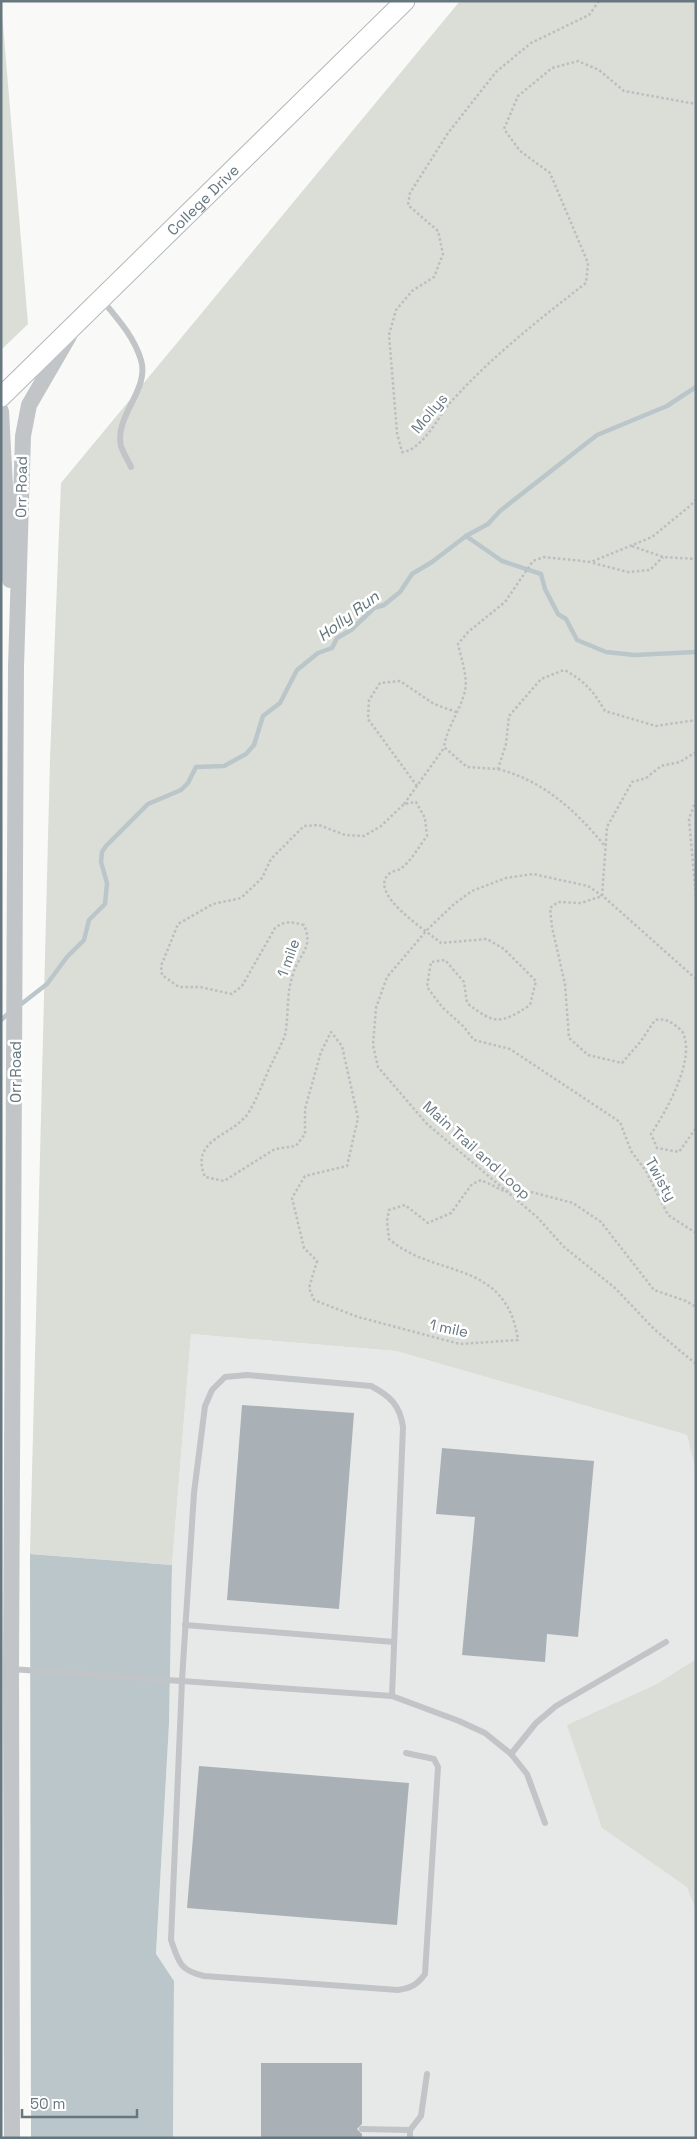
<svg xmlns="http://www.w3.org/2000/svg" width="697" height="2139" font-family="'Space Grotesk',sans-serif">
	<rect width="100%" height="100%" fill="#f9f9f7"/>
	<path fill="#e7e9e8" d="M191,1334L396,1351L687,1435L696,1473V1659L655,1685L602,1828L688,1887L696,1910V2138H173L174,1981L156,1955L169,1724L172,1565Z"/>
	<g fill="#daded6">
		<path d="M1,1L28,324L1,350Z"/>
		<path d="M460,1H696V1473L687,1435L396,1351L191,1334L172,1565L30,1554L50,759L61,483Z"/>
		<path d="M1,1645L2,2138H1Z"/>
		<path d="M696,1659V1910L687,1887L602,1828L567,1725L655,1685Z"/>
	</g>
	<path fill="#bbc6ca" d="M30,1554L172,1565L169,1724L156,1954L174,1981L173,2138H31Z"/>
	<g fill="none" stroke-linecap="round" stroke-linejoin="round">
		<g stroke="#bbc6ca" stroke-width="4.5">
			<path d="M466,536L502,561L541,574L545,589L558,614L566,619L577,640L606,652L634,655L696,652"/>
			<path d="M20,1005L47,984L67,957L84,940L89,920L105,904L107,883L101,862L102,852L106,846L148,804L181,790L188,783L196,767L224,766L246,754L254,745L263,716L280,703L297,670L318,653L332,648L337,638L351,630L374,608L384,605L400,592L412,574L432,562L466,536L488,524L500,511L597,435L667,406L696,387"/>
			<path d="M1,1020L9,1013"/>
		</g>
	</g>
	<g fill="#a9b1b6">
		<path d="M242,1405L354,1413L339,1609L227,1600Z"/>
		<path d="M442,1448L594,1461L578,1637L547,1634L545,1662L462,1655L475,1517L436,1514Z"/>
		<path d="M199,1766L409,1783L397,1925L187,1908Z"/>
		<path d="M261,2063H362V2124L357,2129L362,2134V2138H261Z"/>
	</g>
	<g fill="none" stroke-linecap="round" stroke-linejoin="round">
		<defs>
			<g id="secondary">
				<path id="s1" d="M1,397L405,1"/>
			</g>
		</defs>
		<use href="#secondary" stroke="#b3b9bd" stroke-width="21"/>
		<g stroke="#bbbec0" stroke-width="2.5" stroke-dasharray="2.5 2.5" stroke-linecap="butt">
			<path d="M599,1L589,15L531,43L496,72L448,133L410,193L408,205L438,231L443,254L434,277L412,291L396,310L389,335L397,433L402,452C421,451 438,418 449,404C490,358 537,321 586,283L588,263L550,173L520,151L504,129L518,96L552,68L578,61L599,70L624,91L696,104"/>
			<path d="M696,499L691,505L652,537L591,562L544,557L533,561L505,602L468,632L458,644C461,658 468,677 465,691C460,711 447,727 444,747L467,767L498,769L506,744L509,716L541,679L564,670C584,680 594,692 605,711L656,726L696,720"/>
			<path d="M632,546L663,557L696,559"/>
			<path d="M593,563L628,572L650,570L663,557"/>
			<path d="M696,752L680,762L661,766L646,778L632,782L607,827L602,896L581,903L558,902L550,908L552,927L565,984L569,1038L588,1055L622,1063L641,1041L655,1020C667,1018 673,1023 682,1031C697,1057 667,1110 651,1134L657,1148L679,1152L696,1128"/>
			<path d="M498,769C544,781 575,810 605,846"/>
			<path d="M417,786L368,719L369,700L380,683L400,681L434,704L456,712"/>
			<path d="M696,800L689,819L696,897"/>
			<path d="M404,804L444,748"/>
			<path d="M696,979L604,897L588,886L533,874L506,878L472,891L454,904L427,930L387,977L376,1008L373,1045L378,1067L427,1124L537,1217L564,1247L615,1288L654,1329L696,1364"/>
			<path d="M696,1233L668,1215L646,1171L631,1151L620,1122L510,1049L474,1040L464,1027L442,1007L427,987L431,962L445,960L464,982L467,1003C495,1025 501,1024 530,1005L536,981L504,949L487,939L441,943C429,932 365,893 390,873C392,871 397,871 400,869C411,862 419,846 427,836L425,818L416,802L404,804L381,826L364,836L345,835L319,825L304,826L271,859L262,878L241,898L213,904L178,924L161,966L162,975L179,987H200L232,994L242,986L275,928C285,920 292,922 304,925C314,948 299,954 293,974C286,994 289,1015 285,1035C282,1044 276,1054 272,1063C264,1079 258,1097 249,1112C233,1137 189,1138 205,1177L224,1181L275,1149L296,1146L305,1134V1109L321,1052L331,1032L342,1046L358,1118L347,1166L305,1176L292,1198L304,1248L317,1261L309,1288L314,1300L358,1317L460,1344L518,1340C506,1258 435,1279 389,1239L387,1221L389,1210L405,1205L428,1223L451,1213L472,1184L481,1180L504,1191L531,1192L573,1203L601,1222L654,1290L686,1301L696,1307"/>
		</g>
		<g stroke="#c1c5c8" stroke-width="6">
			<path d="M103,301C118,319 134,337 141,360C150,390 114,416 121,446C123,453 128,460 131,467"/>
			<path d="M185,1625L394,1642"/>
			<path d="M11,1669L392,1696L459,1721L485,1733L511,1754L527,1774L545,1823"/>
			<path d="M392,1696L403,1427C400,1405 390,1396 371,1386L247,1375L225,1377L212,1390L205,1406L194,1493L182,1680L171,1940C179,1962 179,1970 204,1976L398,1990C411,1988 417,1985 425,1974L438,1767L434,1759L406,1753"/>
			<path d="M511,1754L536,1723L556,1706L666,1642"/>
			<path d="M362,2129L410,2130"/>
			<path d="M410,2138V2130L421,2116L427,2074"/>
		</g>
		<g stroke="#c1c5c8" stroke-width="16">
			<path d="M1,411L10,580"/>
			<path d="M12,2138L11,1669L16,667L23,436L29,405L69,336"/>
		</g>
		<use href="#secondary" stroke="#fff" stroke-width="19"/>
	</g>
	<g text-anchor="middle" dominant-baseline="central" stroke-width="5" stroke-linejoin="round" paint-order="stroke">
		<g font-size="15" fill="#667780" stroke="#fff">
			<text stroke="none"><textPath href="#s1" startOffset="282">College Drive</textPath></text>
			<text transform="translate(429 413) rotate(-50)">Mollys</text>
			<text transform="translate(21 487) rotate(-89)">Orr Road</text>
			<text transform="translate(288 958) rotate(-70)">1 mile</text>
			<text transform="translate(15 1072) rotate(-90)">Orr Road</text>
			<text transform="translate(477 1150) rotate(42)">Main Trail and Loop</text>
			<text transform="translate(661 1179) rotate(61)">Twisty</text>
			<text transform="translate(449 1328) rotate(12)">1 mile</text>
		</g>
		<g font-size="16" font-style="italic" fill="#617579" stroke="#fff">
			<text transform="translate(348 616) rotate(-37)">Holly Run</text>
		</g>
	</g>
	<rect width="697" height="2139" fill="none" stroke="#667780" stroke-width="5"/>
	<path d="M22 2109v8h115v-8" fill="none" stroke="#667780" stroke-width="2.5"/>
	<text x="30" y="2109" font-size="15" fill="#667780" stroke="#ffffff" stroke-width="4" paint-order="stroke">50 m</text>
</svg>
